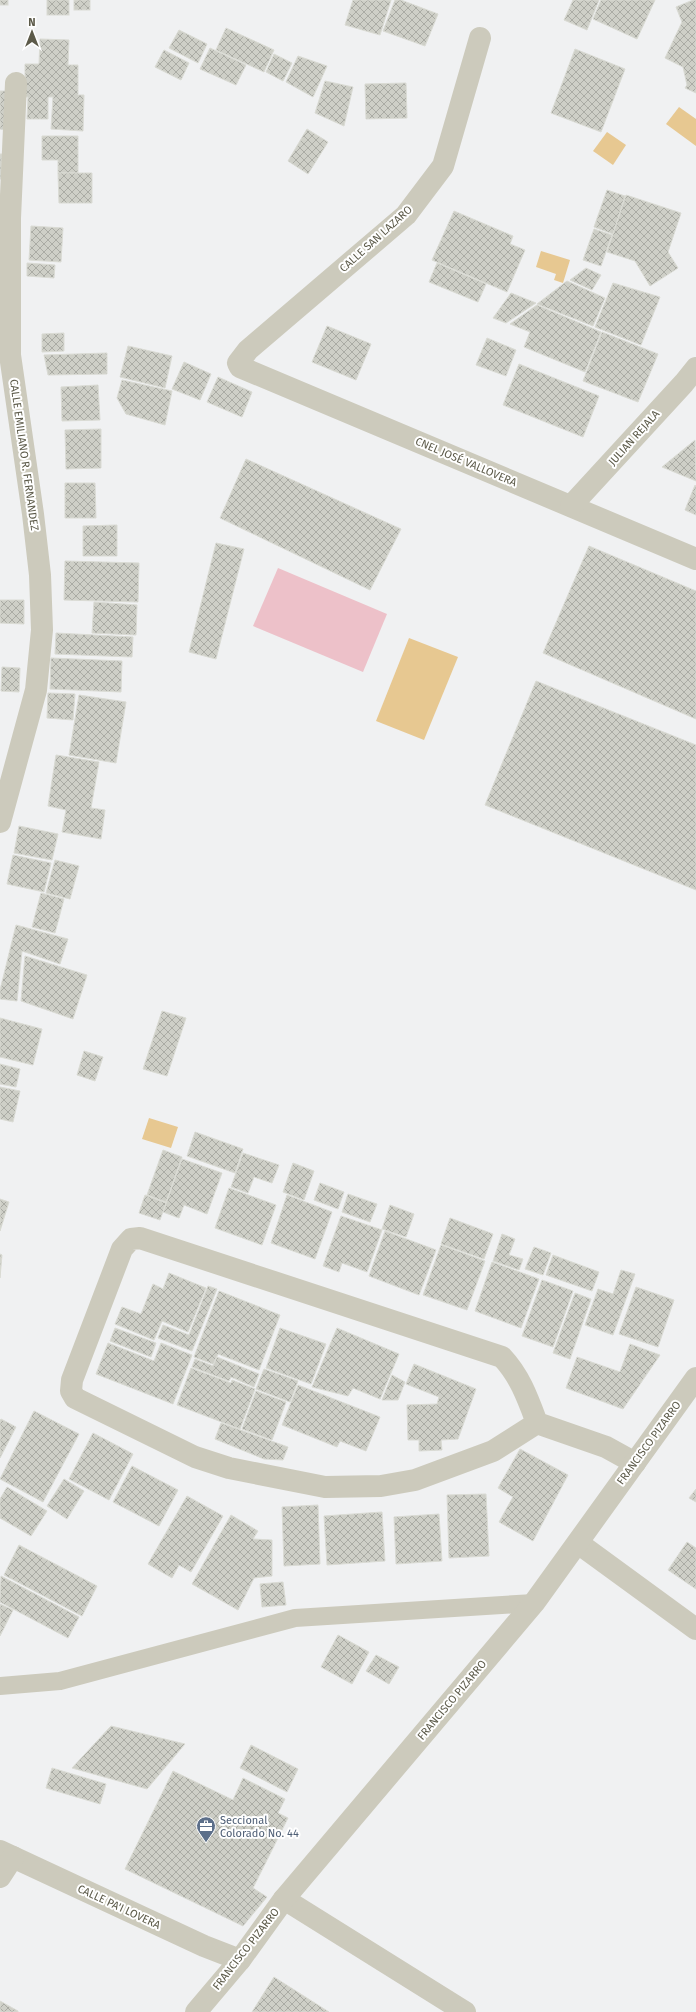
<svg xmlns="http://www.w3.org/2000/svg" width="696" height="2012" font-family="'Fira Sans',sans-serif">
	<defs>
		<pattern id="building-cross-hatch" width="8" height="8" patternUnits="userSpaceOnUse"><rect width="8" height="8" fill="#cecfc7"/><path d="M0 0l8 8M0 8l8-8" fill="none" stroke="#aaaba4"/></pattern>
	</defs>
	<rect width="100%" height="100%" fill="#f0f1f2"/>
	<path fill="#edc1c9" d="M278,568L387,614L363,672L253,626Z"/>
	<g fill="#e7c891">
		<path d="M679,107L696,119V146L666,124Z"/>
		<path d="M607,132L626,145L613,165L593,151Z"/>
		<path d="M541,251L570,260L563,283L554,280L556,274L536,267Z"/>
		<path d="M409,638L458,657L424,740L376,721Z"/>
		<path d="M149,1118L178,1127L171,1148L142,1139Z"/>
	</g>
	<g fill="url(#building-cross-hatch)" stroke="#dadbd4">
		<rect x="0" y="0" width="8" height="5"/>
		<rect x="47" y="0" width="22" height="15"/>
		<rect x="74" y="0" width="16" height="10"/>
		<path d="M353,0H391L380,35L345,25Z"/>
		<path d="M395,0H401L438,14L425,46L383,31Z"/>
		<path d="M573,0H599L587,30L564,20Z"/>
		<path d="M601,0H655L637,39L593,19Z"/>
		<path d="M693,0H696V93L685,88L687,85L683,67L665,58L682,22L676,7Z"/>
		<path d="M226,28L274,50L264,72L216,50Z"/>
		<path d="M179,30L207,44L198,63L169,48Z"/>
		<path d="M40,39L69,40L68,65H78V95H84L83,131L51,129L53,97H48V119H27L28,97H25V64H39Z"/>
		<path d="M210,48L246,65L236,85L200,69Z"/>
		<path d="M575,49L625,69L601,132L551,113Z"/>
		<path d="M164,50L189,63L181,80L155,67Z"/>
		<path d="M274,54L292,63L283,81L266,72Z"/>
		<path d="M298,56L327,66L313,97L286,82Z"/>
		<path d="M325,81L353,87L344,126L315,113Z"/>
		<path d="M406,83L407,118L366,119L365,84Z"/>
		<path d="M0,91H6L5,130L0,129Z"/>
		<path d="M307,129L328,142L308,174L288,161Z"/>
		<path d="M42,136H78V173H58V160H42Z"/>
		<path d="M0,154H2L1,179H0Z"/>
		<path d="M58,173H92V203H59Z"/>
		<path d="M607,190L625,196L613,234L594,227Z"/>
		<path d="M626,195L681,213L668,252L678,268L650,286L635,261L607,252Z"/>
		<path d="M454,211L513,236L510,244L525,250L507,292L432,260Z"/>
		<path d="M31,226L63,228L61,262L29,260Z"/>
		<path d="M594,229L612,235L601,266L583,260Z"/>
		<path d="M27,263L55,265L54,278L27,276Z"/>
		<path d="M437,263L486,284L478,302L429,282Z"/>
		<path d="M586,268L601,275L592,290L570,280Z"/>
		<path d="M567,281L605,298L593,326L537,304Z"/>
		<path d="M613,283L660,297L641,345L595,327Z"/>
		<path d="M511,293L536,303L506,323L493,318Z"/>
		<path d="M537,305L601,332L585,372L524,347L530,332L510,324Z"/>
		<path d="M327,326L371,344L356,380L312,362Z"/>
		<path d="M602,332L658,354L638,402L583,381Z"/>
		<path d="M64,333V351L42,352V334Z"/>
		<path d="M487,338L516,350L506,376L476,365Z"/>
		<path d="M128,346L172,356L165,388L120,377Z"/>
		<path d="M107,353V374L48,375L44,355Z"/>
		<path d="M184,362L211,374L200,400L172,389Z"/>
		<path d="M519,364L599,396L583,437L503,405Z"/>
		<path d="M218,377L252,392L242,417L207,402Z"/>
		<path d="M122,380L172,391L165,425L126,414L117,398Z"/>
		<path d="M98,385L100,420L62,421L61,387Z"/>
		<path d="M101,429V468L66,469L65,430Z"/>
		<path d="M695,440L696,481L662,467Z"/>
		<path d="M246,459L401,529L370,590L220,518Z"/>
		<path d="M65,483H95L96,518H65Z"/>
		<path d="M695,485L696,486V515L685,510Z"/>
		<path d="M117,525V556H83V526Z"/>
		<path d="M216,543L244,549L216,659L189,652Z"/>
		<path d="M589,546L696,591V719L543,653Z"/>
		<path d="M65,561L139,563L138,602L64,600Z"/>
		<path d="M0,600H24V624L0,623Z"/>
		<path d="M94,602L137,605L136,635L92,633Z"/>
		<path d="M56,633L133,637L132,657L55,654Z"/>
		<path d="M51,658L122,661L121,692L50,689Z"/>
		<path d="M2,667L20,668L19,692L1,691Z"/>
		<path d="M536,681L696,745V890L485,805Z"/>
		<path d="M48,693L75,694L73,720L47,718Z"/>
		<path d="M79,695L126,702L116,763L69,755Z"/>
		<path d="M56,755L99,762L91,808L105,810L101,839L62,832L66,810L48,806Z"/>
		<path d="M19,826L58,834L52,860L14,853Z"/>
		<path d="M13,855L51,863L44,892L7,884Z"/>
		<path d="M55,860L79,866L70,899L46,893Z"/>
		<path d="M41,893L64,899L55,933L32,927Z"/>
		<path d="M16,925L68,939L60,964L22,951L17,1001L0,999V990Z"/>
		<path d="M25,956L87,975L73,1019L21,1001Z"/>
		<path d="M162,1011L186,1018L167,1076L143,1069Z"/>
		<path d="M0,1018L42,1029L33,1065L0,1057Z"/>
		<path d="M84,1051L103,1057L95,1081L77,1075Z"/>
		<path d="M0,1064L20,1069L16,1087L0,1084Z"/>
		<path d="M0,1087L20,1091L13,1122L0,1119Z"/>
		<path d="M195,1132L243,1149L235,1173L187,1156Z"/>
		<path d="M163,1150L182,1157L166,1202L147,1195Z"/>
		<path d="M243,1153L279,1165L272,1183L254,1177L248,1193L231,1187Z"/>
		<path d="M182,1159L222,1173L207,1214L184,1205L179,1218L163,1212Z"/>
		<path d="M293,1163L314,1171L304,1200L283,1192Z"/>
		<path d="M320,1183L344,1192L338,1209L314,1200Z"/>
		<path d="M229,1188L276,1205L262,1245L215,1228Z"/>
		<path d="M348,1194L377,1204L370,1222L342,1212Z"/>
		<path d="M145,1195L166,1203L160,1220L139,1213Z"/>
		<path d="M287,1195L332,1212L315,1259L271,1243Z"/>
		<path d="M0,1199L9,1202L0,1231Z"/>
		<path d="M390,1205L414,1214L406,1237L382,1229Z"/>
		<path d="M341,1216L382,1230L367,1272L342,1263L339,1272L323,1266Z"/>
		<path d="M450,1218L493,1234L484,1259L441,1244Z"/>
		<path d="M385,1231L436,1250L419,1295L369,1276Z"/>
		<path d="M502,1234L515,1239L509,1255L523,1259L519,1270L493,1261Z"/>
		<path d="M441,1245L485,1261L467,1310L423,1295Z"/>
		<path d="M534,1247L551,1253L543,1275L525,1269Z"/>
		<path d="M0,1254L2,1255L0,1278Z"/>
		<path d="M553,1255L599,1272L592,1291L546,1275Z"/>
		<path d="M492,1262L539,1279L521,1328L475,1311Z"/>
		<path d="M621,1270L635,1274L613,1335L585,1325L598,1289L613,1294Z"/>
		<path d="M169,1273L206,1288L188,1332L162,1321L154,1340L115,1324L122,1307L141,1314L153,1284L163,1289Z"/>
		<path d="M542,1280L573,1291L553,1347L522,1336Z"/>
		<path d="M208,1286L217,1289L192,1351L158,1338L163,1325L189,1335Z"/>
		<path d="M636,1287L674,1300L658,1347L619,1334Z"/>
		<path d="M219,1291L280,1315L259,1370L218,1354L213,1364L194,1357Z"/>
		<path d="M575,1293L591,1299L570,1359L553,1353Z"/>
		<path d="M115,1328L156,1343L151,1357L110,1341Z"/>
		<path d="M280,1328L326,1344L311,1384L266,1368Z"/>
		<path d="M337,1328L399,1354L380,1399L353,1388L348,1396L312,1387Z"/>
		<path d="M108,1343L154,1361L161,1343L192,1355L173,1404L96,1374Z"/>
		<path d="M630,1344L660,1355L623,1409L566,1388L577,1357L620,1372Z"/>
		<path d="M217,1357L259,1374L254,1387L231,1377L229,1381L192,1367L195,1359L213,1366Z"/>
		<path d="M414,1364L476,1389L458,1439L441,1440L442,1450L419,1451V1440H408L407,1405L437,1404L439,1397L406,1384Z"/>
		<path d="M191,1368L231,1383L232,1380L255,1389L240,1429L177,1405Z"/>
		<path d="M264,1369L298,1381L290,1402L256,1389Z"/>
		<path d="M392,1375L405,1382L398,1400H382Z"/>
		<path d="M298,1385L380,1417L366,1451L340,1441L337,1447L282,1425Z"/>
		<path d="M256,1391L286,1402L272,1440L242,1429Z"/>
		<path d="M34,1411L79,1434L43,1502L0,1479Z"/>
		<path d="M1,1419L16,1427L0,1458V1420Z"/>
		<path d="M221,1423L288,1447L283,1460L264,1459L215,1439Z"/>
		<path d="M93,1433L133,1454L109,1500L69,1479Z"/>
		<path d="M520,1449L568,1475L533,1541L499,1522L513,1497L498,1488Z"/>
		<path d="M132,1466L178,1490L159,1526L113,1502Z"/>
		<path d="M64,1479L84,1491L67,1519L47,1506Z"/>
		<path d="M7,1487L47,1511L31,1536L0,1518V1499Z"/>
		<path d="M696,1489V1502L689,1498Z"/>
		<path d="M486,1494L489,1556L449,1558L447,1495Z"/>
		<path d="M187,1496L223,1516L191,1572L179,1565L172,1578L148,1564Z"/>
		<path d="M318,1505L320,1564L284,1566L282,1507Z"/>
		<path d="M382,1512L385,1561L327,1565L324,1516Z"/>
		<path d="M439,1514L442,1561L396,1564L394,1517Z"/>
		<path d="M231,1515L258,1531L253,1539L272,1540V1576L254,1578L238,1610L192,1584Z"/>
		<path d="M687,1542L696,1548V1589L668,1570Z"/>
		<path d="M19,1545L97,1586L82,1616L4,1575Z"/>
		<path d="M1,1576L79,1617L68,1638L0,1602Z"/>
		<path d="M283,1582L286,1605L262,1607L260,1584Z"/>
		<path d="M0,1604L13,1610L0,1636Z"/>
		<path d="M338,1635L369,1652L352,1684L321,1667Z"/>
		<path d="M376,1655L399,1667L389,1684L366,1671Z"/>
		<path d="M111,1726L185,1744L147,1789L72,1768Z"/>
		<path d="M251,1745L298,1769L287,1792L240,1768Z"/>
		<path d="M52,1768L106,1784L100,1804L46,1788Z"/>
		<path d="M173,1771L233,1800L243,1778L285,1799L278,1813L288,1818L253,1888L267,1897L243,1926L125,1869Z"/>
		<path d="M274,1977L329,2012H252Z"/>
		<path d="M0,2001L18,2011V2012H0Z"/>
	</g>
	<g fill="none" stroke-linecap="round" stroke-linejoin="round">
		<path stroke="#cccabc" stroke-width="18" d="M0,1686L60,1681L295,1618L534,1603"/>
		<g stroke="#cccabc" stroke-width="22">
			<path d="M480,38L443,166L406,215L248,350L238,363L240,367L696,559"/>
			<path d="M571,506L684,383L696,368"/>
			<path d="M0,822L36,690L42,630L40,575L33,514L10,355V218L16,83"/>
			<path d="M537,1423C528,1399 520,1376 502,1357L140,1238L131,1239L122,1249L72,1380L71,1391L75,1398L195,1457L229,1468L325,1487L381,1486L415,1480L493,1451L537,1423L606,1447L635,1463"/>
			<path d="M578,1543L696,1629"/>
			<path d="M0,1851L204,1946L240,1960"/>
			<path d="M0,1877L13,1857"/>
			<path d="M284,1899L465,2012"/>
		</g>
		<path stroke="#cccabc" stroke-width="22" d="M196,2012L240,1960L284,1899L534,1603L696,1378"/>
	</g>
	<defs>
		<symbol id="office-pin" viewBox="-11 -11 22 30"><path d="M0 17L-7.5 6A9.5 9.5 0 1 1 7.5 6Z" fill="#5c6f8a" stroke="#fff"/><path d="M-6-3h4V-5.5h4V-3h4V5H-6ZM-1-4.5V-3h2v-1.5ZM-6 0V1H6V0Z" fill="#fff"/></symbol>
	</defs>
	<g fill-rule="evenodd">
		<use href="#office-pin" x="195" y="1815" width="22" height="30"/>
	</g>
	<g text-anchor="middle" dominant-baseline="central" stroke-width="4" stroke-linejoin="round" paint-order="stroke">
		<g font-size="11" fill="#5c5a49" stroke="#fff">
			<text transform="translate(376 239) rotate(-42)">CALLE SAN LAZARO</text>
			<text transform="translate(634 438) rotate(-48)">JULIAN REJALA</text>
			<text transform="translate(24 455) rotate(82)">CALLE EMILIANO R. FERNANDEZ</text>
			<text transform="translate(466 462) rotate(23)">CNEL JOSÉ VALLOVERA</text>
			<text transform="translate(649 1443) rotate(-54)">FRANCISCO PIZARRO</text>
			<text transform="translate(452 1700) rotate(-50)">FRANCISCO PIZARRO</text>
			<text transform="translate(119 1907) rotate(25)">CALLE PA'I LOVERA</text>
			<text transform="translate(246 1949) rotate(-52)">FRANCISCO PIZARRO</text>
		</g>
		<g font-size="11" fill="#4e5e75" stroke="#fff" text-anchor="start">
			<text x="220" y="1820">Seccional<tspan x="220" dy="13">Colorado No. 44</tspan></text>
		</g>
	</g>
	<g transform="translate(32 32)" stroke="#ffffff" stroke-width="3" paint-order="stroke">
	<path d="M0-3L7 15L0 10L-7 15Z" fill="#5c5a49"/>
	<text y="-6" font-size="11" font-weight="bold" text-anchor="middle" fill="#5c5a49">N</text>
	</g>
</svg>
